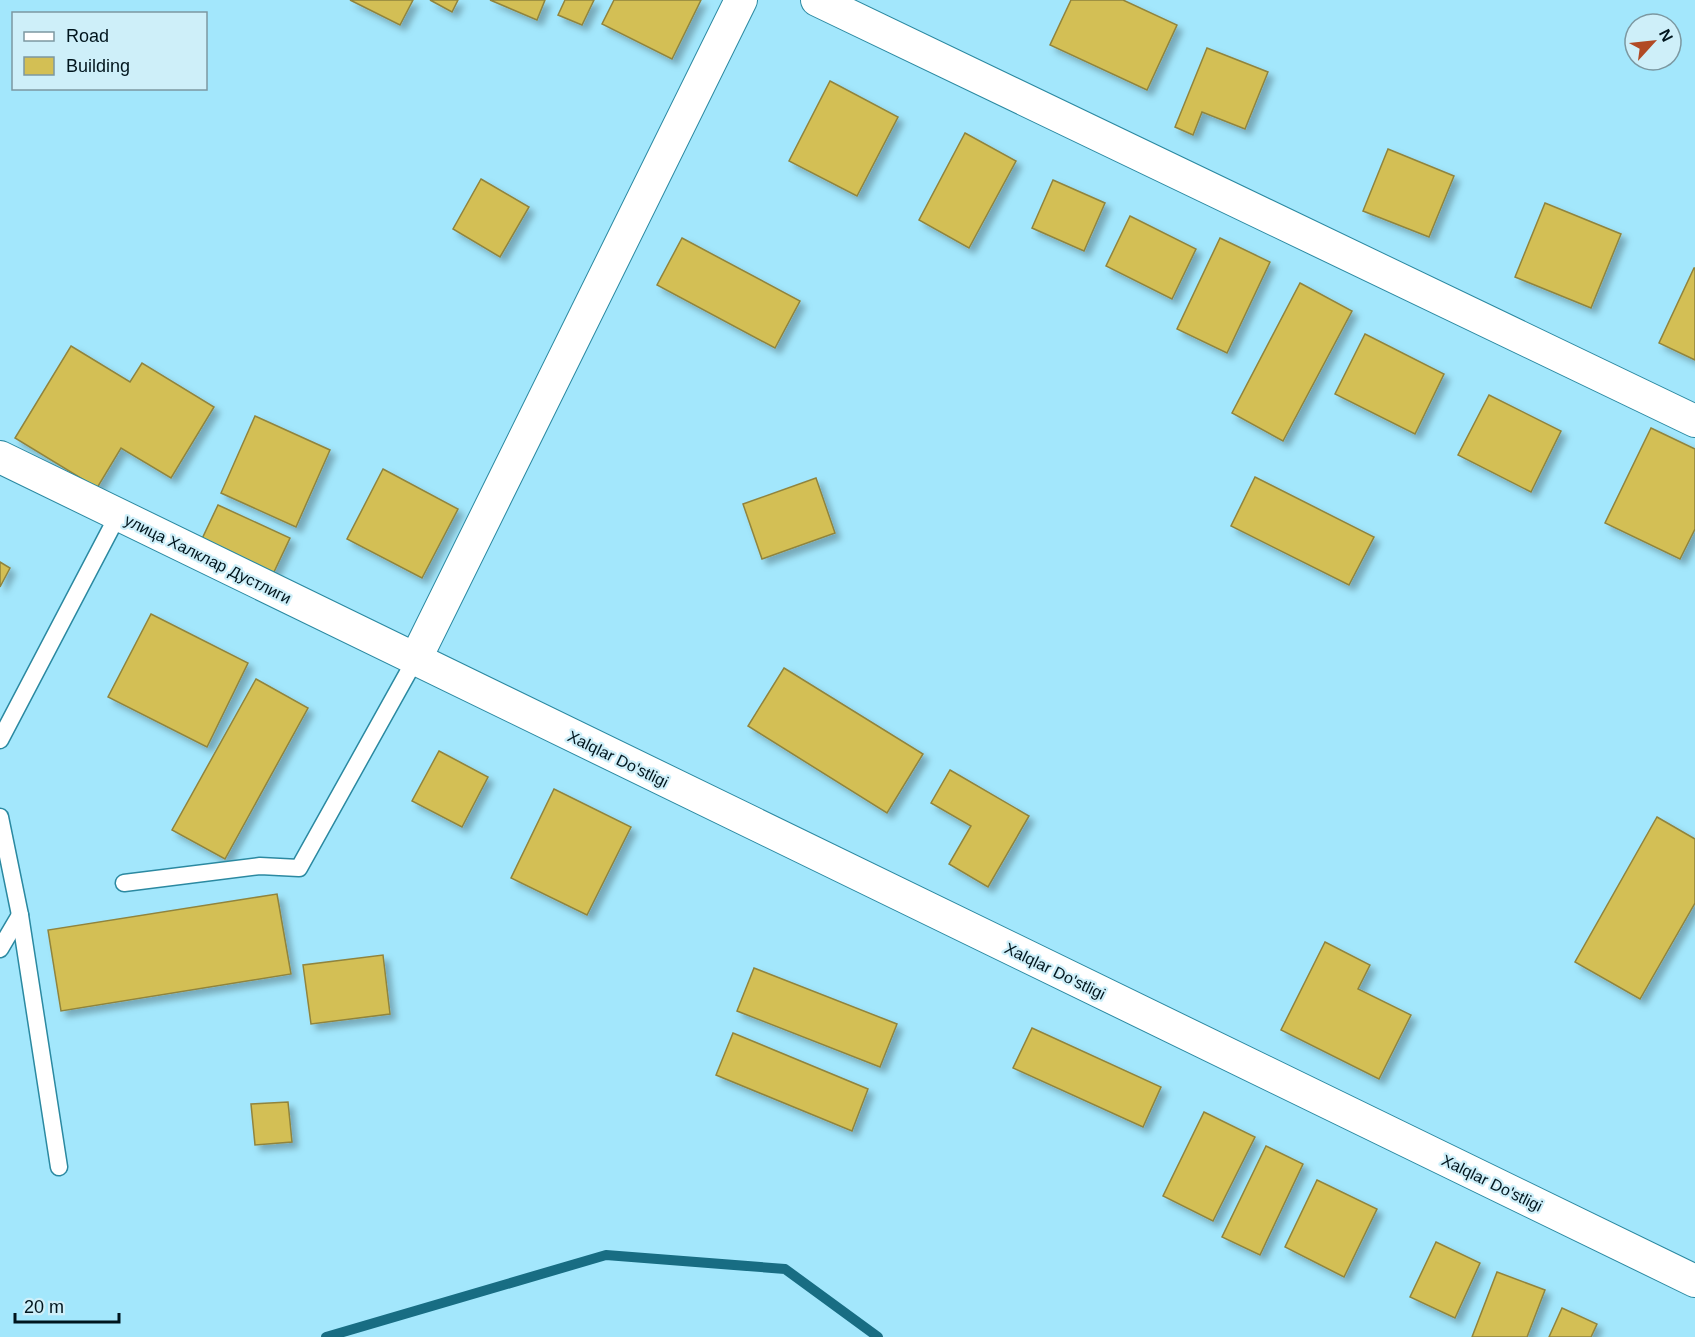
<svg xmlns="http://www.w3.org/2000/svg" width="1695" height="1337" font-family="Arial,sans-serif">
	<defs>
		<filter id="shadow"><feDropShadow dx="5.5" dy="5.5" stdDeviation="3" flood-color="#0004"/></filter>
	</defs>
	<rect width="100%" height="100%" fill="#a3e7fc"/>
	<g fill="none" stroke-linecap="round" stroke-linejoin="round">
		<path stroke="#186d83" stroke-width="10" d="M326,1337L606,1255L785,1269L878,1337"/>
	</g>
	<g fill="#d3bf54" stroke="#90843e" stroke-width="1.5" filter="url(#shadow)">
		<path d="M350,0H413L400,25Z"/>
		<path d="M430,0H458L452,12Z"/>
		<path d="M490,0H545L537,20Z"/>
		<path d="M565,0H594L582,25L558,15Z"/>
		<path d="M614,0H701L672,59L602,24Z"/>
		<path d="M1071,0H1123L1177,25L1147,90L1050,45Z"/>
		<path d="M1207,48L1268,72L1245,129L1202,112L1193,135L1175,127Z"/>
		<path d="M830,81L898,117L857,196L789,161Z"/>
		<path d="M965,133L1016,161L969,248L919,220Z"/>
		<path d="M1388,149L1454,176L1429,237L1363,211Z"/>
		<path d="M481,179L529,207L500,257L453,229Z"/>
		<path d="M1053,180L1105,203L1084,251L1032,228Z"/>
		<path d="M1545,203L1621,234L1591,308L1515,277Z"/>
		<path d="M1130,216L1196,249L1172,299L1106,266Z"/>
		<path d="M682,238L800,301L775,348L657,285Z"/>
		<path d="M1220,238L1270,262L1227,353L1177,329Z"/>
		<path d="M1694,268H1695V360L1659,343Z"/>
		<path d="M1300,283L1352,311L1283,441L1232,413Z"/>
		<path d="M1365,334L1444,374L1415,434L1335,394Z"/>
		<path d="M71,346L130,382L142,363L214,407L171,478L121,448L97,488L15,438Z"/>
		<path d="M1489,395L1561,431L1531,492L1458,455Z"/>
		<path d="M255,416L330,450L296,527L221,493Z"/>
		<path d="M1651,428L1695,449V529L1680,559L1605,523Z"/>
		<path d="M383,469L458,509L422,578L347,539Z"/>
		<path d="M1255,477L1374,537L1349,585L1231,526Z"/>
		<path d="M816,478L835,533L762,559L743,504Z"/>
		<path d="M218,505L290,538L273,574L201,541Z"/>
		<path d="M0,562L10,568L0,587Z"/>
		<path d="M151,614L248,663L207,747L108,697Z"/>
		<path d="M784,668L923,754L887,813L748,726Z"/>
		<path d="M256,679L308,708L225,859L172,830Z"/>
		<path d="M439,751L488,777L462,827L412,801Z"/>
		<path d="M950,770L1029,816L988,887L949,864L971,826L931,803Z"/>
		<path d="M554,789L631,827L587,915L511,878Z"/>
		<path d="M1657,817L1695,839V903L1640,999L1575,962Z"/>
		<path d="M277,894L291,974L61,1011L48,930Z"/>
		<path d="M1325,942L1370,965L1358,989L1411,1015L1379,1079L1281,1030Z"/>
		<path d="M383,955L390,1014L311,1024L303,965Z"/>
		<path d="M754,968L897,1024L880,1067L737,1011Z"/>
		<path d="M1032,1028L1161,1087L1143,1127L1013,1068Z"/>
		<path d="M733,1033L868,1089L852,1131L716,1075Z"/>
		<path d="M288,1102L292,1142L255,1145L251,1104Z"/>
		<path d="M1204,1112L1255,1137L1213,1221L1163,1196Z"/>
		<path d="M1266,1146L1303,1164L1260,1255L1222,1237Z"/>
		<path d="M1317,1180L1377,1209L1344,1277L1285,1247Z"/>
		<path d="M1436,1242L1480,1263L1455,1318L1410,1297Z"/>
		<path d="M1497,1272L1545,1290L1527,1337H1472Z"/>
		<path d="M1562,1308L1597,1324L1591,1337H1549Z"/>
	</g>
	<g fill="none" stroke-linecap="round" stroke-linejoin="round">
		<defs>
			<g id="service">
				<path d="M0,740L118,515"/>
				<path d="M0,817L20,915L59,1167"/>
				<path d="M124,883L260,866L299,868L415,660"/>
				<path d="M0,949L20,915"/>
			</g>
			<g id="minor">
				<path d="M817,0L1695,421"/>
				<path d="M0,457L1695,1281"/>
				<path d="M415,660L741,0"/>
			</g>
		</defs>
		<use href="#service" stroke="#2b89a1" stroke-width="19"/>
		<use href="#minor" stroke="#2b89a1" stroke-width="34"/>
		<use href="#service" stroke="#fff" stroke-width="16"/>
		<use href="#minor" stroke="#fff" stroke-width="32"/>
	</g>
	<g text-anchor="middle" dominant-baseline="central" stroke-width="4.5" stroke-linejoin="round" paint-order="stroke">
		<g font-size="16" fill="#00151d" stroke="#ceeff9">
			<text transform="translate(208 559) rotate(26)">улица Халклар Дустлиги</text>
			<text transform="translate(618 759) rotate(26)">Xalqlar Do'stligi</text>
			<text transform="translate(1055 971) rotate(26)">Xalqlar Do'stligi</text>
			<text transform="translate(1492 1183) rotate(26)">Xalqlar Do'stligi</text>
		</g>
	</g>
	<rect x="12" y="12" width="195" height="78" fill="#ceeff9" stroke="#7c98a1" stroke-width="1.5"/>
	<rect x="24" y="32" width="30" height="9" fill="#ffffff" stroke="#7c98a1" stroke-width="1.5"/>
	<text x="66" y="42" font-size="18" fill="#00151d">Road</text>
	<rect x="24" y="57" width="30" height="18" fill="#d3bf54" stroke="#7c98a1" stroke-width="1.5"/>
	<text x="66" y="72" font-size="18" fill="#00151d">Building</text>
	<g transform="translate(1653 42) rotate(63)"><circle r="28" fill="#ceeff9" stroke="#7c98a1" stroke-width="1.5"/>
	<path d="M0-4.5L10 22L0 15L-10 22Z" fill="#b14a25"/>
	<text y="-9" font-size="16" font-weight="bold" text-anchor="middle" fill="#00151d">N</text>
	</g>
	<path d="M15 1313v9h104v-9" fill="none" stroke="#00151d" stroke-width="3"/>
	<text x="24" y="1313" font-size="18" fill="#00151d" stroke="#ceeff9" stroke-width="4.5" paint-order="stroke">20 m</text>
</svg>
